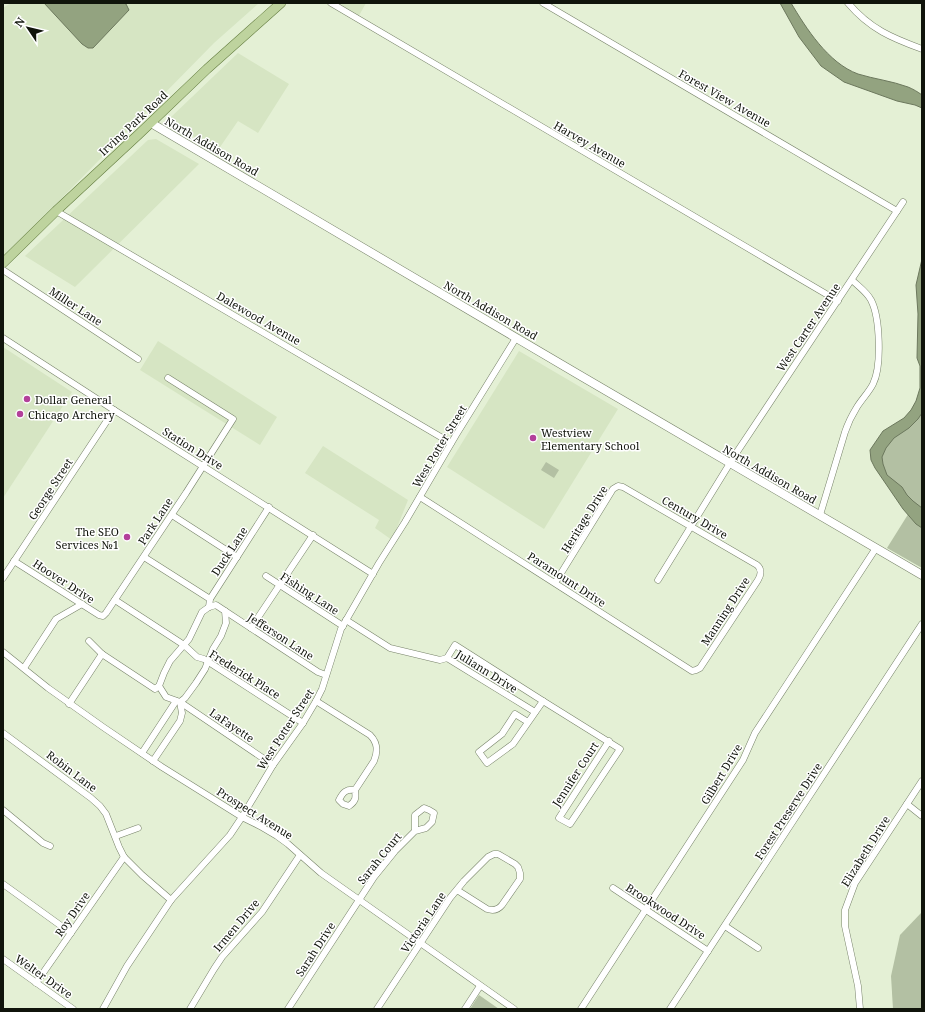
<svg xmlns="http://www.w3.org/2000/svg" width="925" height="1012" font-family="'Noto Serif',serif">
	<rect width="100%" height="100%" fill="#e4f0d5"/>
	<g fill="#d6e5c3">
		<path d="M11,3H259L214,43L3,258V8Z"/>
		<path d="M325,3H366L356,21Z"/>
		<path d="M238,53L289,84L258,133L238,121L218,150L171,124L170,118Z"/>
		<path d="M156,139L199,164L75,287L25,256L148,140Z"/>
		<path d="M158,341L277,417L260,445L140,370Z"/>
		<path d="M3,347L72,392L3,498Z"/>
		<path d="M519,351L618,409L544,529L447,467Z"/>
		<path d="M323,446L408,500L392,540L375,528L379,520L305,473Z"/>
	</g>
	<g fill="#b3c0a3">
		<path d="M922,404V568L887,548L912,508L879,469L880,447Z"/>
		<path d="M546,462L559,470L554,478L541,470Z"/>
		<path d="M922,912V1009H893L891,976L900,935Z"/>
		<path d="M479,995L499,1009H470Z"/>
	</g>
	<g fill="#93a380" stroke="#6c785d">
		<path d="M44,3H124L126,4L129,10L93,48H88L82,44Z"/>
		<path d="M780,3H791C806,28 828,63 858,74C874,79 892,81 908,87C913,89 918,92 922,95V108L915,105L897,101L844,82L821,66L799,37Z"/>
		<path d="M922,259V413L918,419L909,428L894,438L886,448L882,457L883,464L887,475L902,487L907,495L913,501L922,508V528L916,524L903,509L875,468L871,460L870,450L883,431L904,418L911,410L916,401L920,388V366L917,358L918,314L916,285Z"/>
	</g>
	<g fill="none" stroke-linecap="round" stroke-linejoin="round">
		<defs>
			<g id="street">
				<path d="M331,3L838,301"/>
				<path d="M543,3L897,211"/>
				<path d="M848,3C870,29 892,38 922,49"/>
				<path d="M56,211L451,443"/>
				<path d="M3,270L138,359"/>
				<path d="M3,338L114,410L373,574"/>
				<path d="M420,497L692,671L696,670L700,668L758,580C761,575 762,569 757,565L623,487L618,486L613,489L555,583"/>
				<path d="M172,515L237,557"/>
				<path d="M820,515L845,432C848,423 852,415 857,407C862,399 869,392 873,384C882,366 880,317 871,300C867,292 858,286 852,280"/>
				<path d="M144,557L210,599"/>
				<path d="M14,561L99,615L103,616L106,613L186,493L233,419L168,378"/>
				<path d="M266,576L343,626"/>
				<path d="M3,578L114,410"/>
				<path d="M658,580L735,455L903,202"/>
				<path d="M115,600L184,645L197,657L204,659L303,723"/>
				<path d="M209,607L210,599L269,507"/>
				<path d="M225,611L318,672L326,675"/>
				<path d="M346,620L390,648L440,660L447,658L535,712"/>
				<path d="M251,628L313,535"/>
				<path d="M89,641L102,654L155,689L159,686"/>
				<path d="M3,652L48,688L103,727L162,767L242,817L260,826L277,836L288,844L321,873L514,1009"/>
				<path d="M447,658L455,645L543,701"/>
				<path d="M24,668L56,619L82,604"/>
				<path d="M316,701L370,735C378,743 378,751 374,761L355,790C346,789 343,792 339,800L343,804L349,806C356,801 356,798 355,790"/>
				<path d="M180,702L185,698L196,683L205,669L213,649L221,636L226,623L225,611L216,605L209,607L202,612L189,639L170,661L164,673L159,686L166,697L180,702L273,765"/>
				<path d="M69,704L102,654"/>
				<path d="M528,722L515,714L502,734L479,752L487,763L513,744L543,701L620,749L570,824L559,818L609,741"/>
				<path d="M3,733L91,798L100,806L106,814L119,847L124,857L142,875L171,900"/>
				<path d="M142,753L176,701"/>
				<path d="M153,761L180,721L182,713L180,702"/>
				<path d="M907,804L922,816"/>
				<path d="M3,810L43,843L50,846"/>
				<path d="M116,836L138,828"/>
				<path d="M3,884L71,933"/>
				<path d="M613,888L708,951"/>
				<path d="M725,926L758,948"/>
				<path d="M3,959L73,1009"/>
				<path d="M36,983L124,857"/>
				<path d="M103,1009L127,966L171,900L230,835L242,817L273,765L303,723L316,701L322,689L341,629L379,563L405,522L456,435L516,338"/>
				<path d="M190,1009L214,969L222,957L262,912L300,855"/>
				<path d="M288,1009L374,877L395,851L415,831L426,828L432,822L434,813L429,810L424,808L415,815V831"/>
				<path d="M377,1009L450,898L464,881L488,857L494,854H498L515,864L518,867L520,873V879L502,905C498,910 493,911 487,909L457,890"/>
				<path d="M465,1009L480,986"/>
				<path d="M581,1009L743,760L755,733L876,548"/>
				<path d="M670,1009L922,624"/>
				<path d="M860,1009L858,986L845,926V910L855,883L922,781"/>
			</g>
			<path id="secondary" d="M151,123L581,376L922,575"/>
			<path id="primary" d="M3,263L56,211L139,134L207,69L281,3"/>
		</defs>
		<use href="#street" stroke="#778269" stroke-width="7"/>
		<use href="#secondary" stroke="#778269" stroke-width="9"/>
		<use href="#primary" stroke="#647d40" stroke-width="10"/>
		<use href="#street" stroke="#fff" stroke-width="6"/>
		<use href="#secondary" stroke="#fff" stroke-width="8"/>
		<use href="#primary" stroke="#bed39e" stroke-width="9"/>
	</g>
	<g fill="#b3409a" stroke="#fff" stroke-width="1.5">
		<circle cx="27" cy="399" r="4"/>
		<circle cx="20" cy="414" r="4"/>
		<circle cx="533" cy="438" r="4"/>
		<circle cx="127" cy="537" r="4"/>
	</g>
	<g text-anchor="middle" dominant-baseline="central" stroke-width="3" stroke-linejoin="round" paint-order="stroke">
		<g font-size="11" fill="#10140b" stroke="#fff">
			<text transform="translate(725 98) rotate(30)">Forest View Avenue</text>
			<text transform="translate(133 123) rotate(-43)">Irving Park Road</text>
			<text transform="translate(590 144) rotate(30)">Harvey Avenue</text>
			<text transform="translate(212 146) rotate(30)">North Addison Road</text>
			<text transform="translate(76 306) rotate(33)">Miller Lane</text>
			<text transform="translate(491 310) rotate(30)">North Addison Road</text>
			<text transform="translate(259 318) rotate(30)">Dalewood Avenue</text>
			<text transform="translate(808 327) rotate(-56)">West Carter Avenue</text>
			<text transform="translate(439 446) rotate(-59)">West Potter Street</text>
			<text transform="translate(193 448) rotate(32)">Station Drive</text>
			<text transform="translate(770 474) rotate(30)">North Addison Road</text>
			<text transform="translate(50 489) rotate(-57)">George Street</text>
			<text transform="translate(695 517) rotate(30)">Century Drive</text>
			<text transform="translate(584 519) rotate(-58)">Heritage Drive</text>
			<text transform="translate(155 521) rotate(-57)">Park Lane</text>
			<text transform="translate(229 551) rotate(-57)">Duck Lane</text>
			<text transform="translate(567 579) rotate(33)">Paramount Drive</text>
			<text transform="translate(64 581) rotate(33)">Hoover Drive</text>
			<text transform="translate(310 593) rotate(33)">Fishing Lane</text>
			<text transform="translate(725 611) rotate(-57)">Manning Drive</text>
			<text transform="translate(281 636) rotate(33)">Jefferson Lane</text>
			<text transform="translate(487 671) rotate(32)">Juliann Drive</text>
			<text transform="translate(245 674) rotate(32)">Frederick Place</text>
			<text transform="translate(232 725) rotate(34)">LaFayette</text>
			<text transform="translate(285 729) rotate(-57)">West Potter Street</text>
			<text transform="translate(72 771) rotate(37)">Robin Lane</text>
			<text transform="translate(575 774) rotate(-57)">Jennifer Court</text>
			<text transform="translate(721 774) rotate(-59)">Gilbert Drive</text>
			<text transform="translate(788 811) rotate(-57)">Forest Preserve Drive</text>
			<text transform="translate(255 813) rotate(32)">Prospect Avenue</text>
			<text transform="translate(865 851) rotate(-58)">Elizabeth Drive</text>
			<text transform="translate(379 858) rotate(-51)">Sarah Court</text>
			<text transform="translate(666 911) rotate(33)">Brookwood Drive</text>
			<text transform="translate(72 914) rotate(-55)">Roy Drive</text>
			<text transform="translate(423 922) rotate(-56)">Victoria Lane</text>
			<text transform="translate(236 925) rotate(-50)">Irmen Drive</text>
			<text transform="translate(315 949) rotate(-57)">Sarah Drive</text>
			<text transform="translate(44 976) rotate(35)">Welter Drive</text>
		</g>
		<g font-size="11" fill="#10140b" stroke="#fff" text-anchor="start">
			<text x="35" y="399">Dollar General</text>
			<text x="28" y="414">Chicago Archery</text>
			<text x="541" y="432">Westview<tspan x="541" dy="13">Elementary School</tspan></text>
			<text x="119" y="531" text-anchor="end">The SEO<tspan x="119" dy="13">Services №1</tspan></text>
		</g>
	</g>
	<rect width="925" height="1012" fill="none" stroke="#10140b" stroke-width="8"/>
	<g transform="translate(28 28) rotate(305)" stroke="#ffffff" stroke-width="3" paint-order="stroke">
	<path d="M0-3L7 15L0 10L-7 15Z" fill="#10140b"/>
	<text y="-6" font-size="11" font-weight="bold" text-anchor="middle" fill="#10140b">N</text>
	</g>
</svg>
